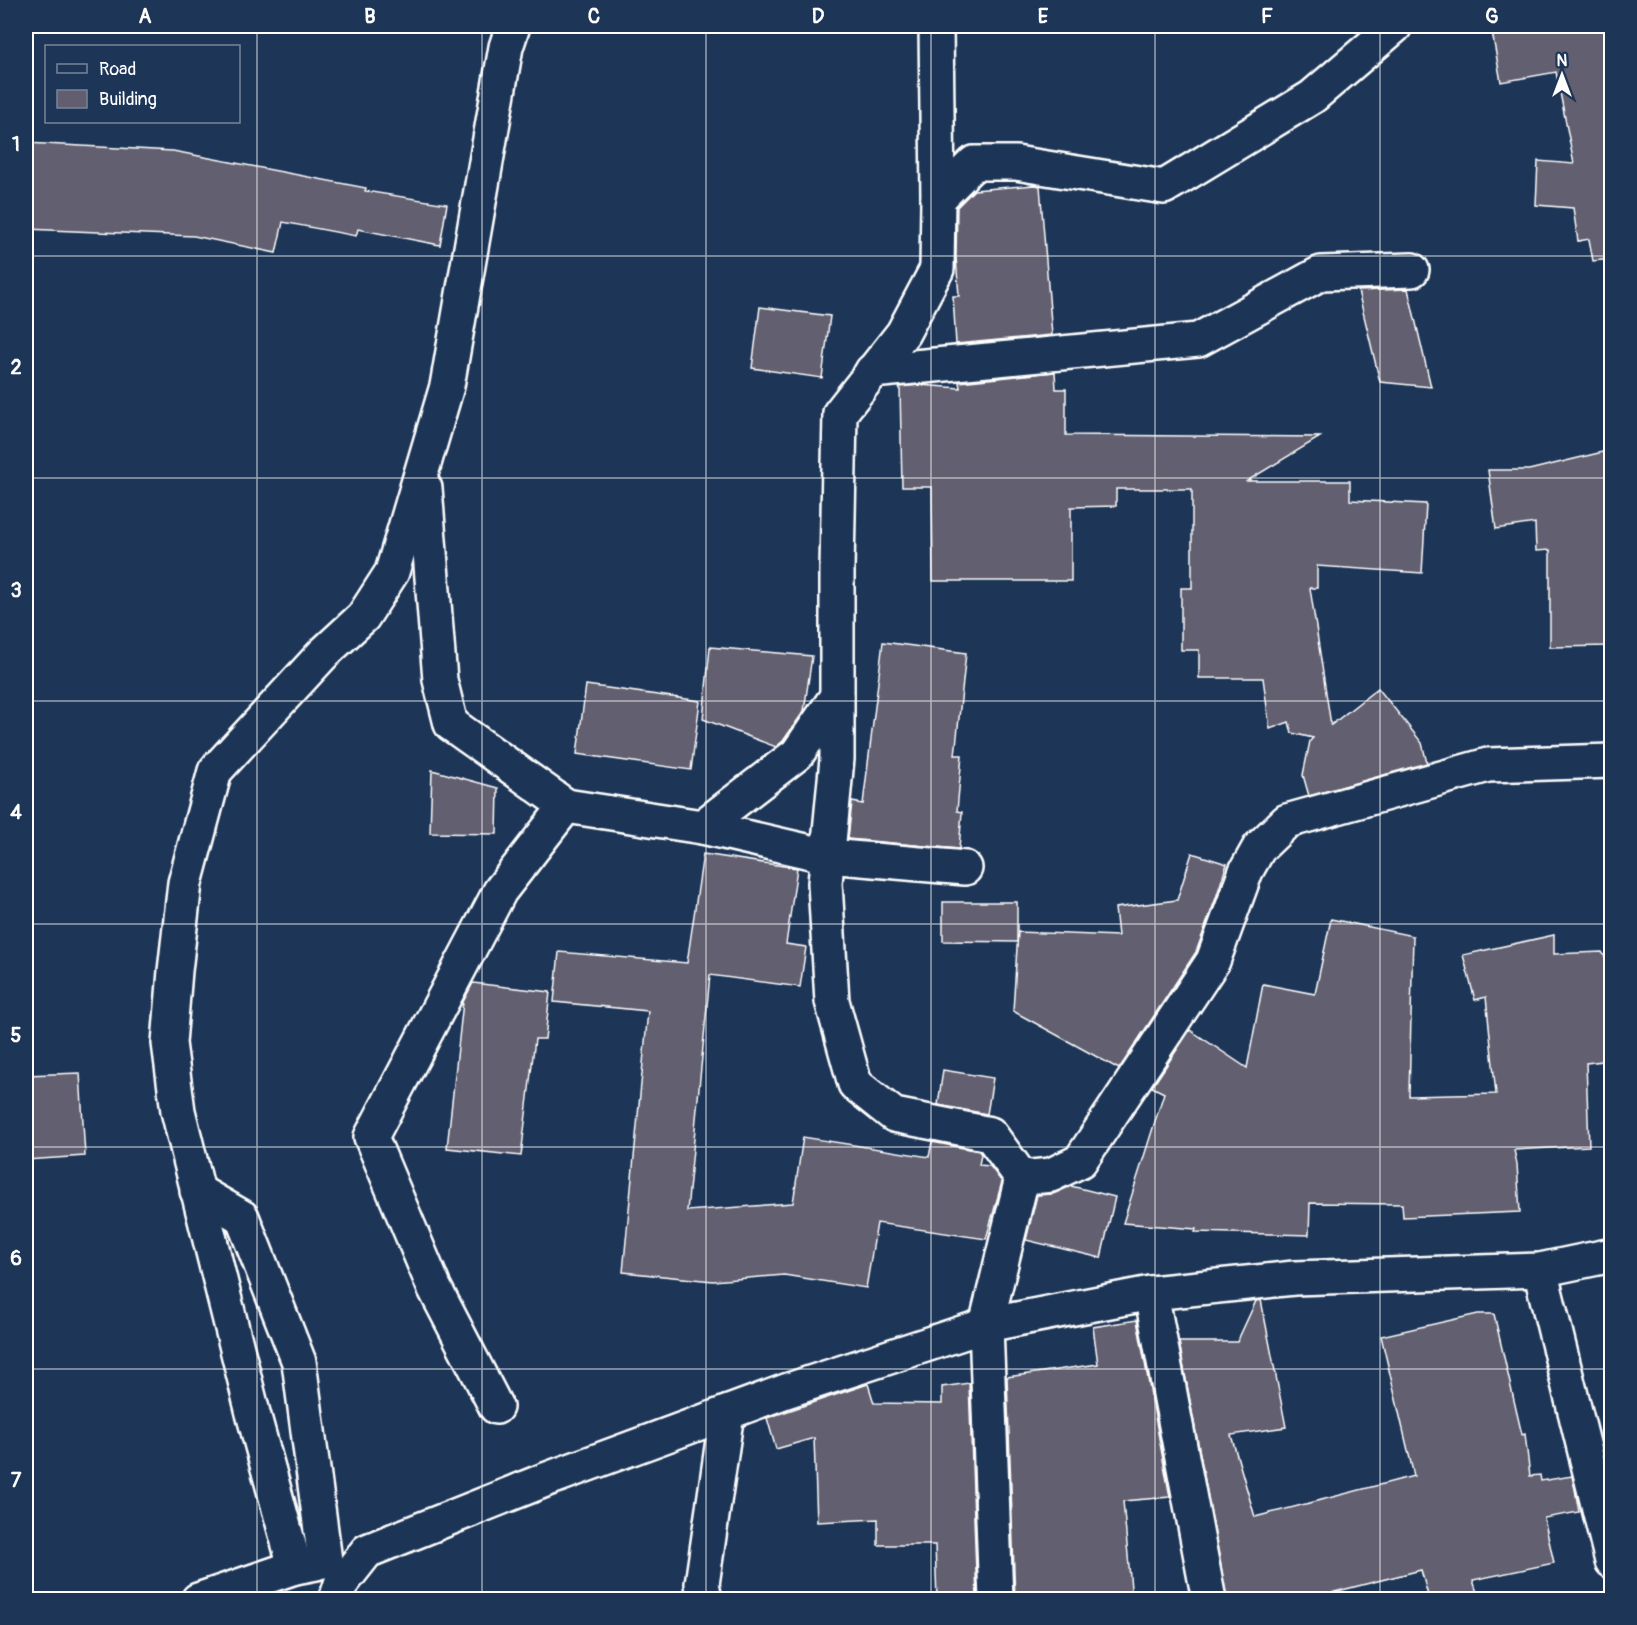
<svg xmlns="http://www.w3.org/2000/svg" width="1637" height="1625" font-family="Pangolin,sans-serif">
	<rect width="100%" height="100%" fill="#1d3557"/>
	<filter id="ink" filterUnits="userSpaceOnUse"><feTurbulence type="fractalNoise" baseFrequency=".0167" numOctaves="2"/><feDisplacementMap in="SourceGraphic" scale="12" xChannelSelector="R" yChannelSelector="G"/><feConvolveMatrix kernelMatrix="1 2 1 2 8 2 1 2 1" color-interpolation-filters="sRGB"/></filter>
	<g filter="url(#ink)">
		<g fill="#625e6f" stroke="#fff" stroke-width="1.5">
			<path d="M1491,26H1611V259L1593,261L1589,239L1578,241L1573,208L1536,205L1538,161L1574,164L1556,72L1501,82Z"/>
			<path d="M26,143L173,151L366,188L365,191L447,204L440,245L358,229L356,236L283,222L276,253L194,236L26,229Z"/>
			<path d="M1035,185L1040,186L1052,335L956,344L953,296H959L956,257L957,207L974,190Z"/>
			<path d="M1408,289L1431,387L1380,382L1358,291Z"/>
			<path d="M760,307L830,316L822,378L752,368Z"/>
			<path d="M1055,372L1056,389H1066V435L1320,437L1247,481H1350V500L1426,504L1422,573L1317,566V588H1310L1331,725L1378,688L1422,743L1427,763L1309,796L1303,775L1310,741L1313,738L1292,733L1289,722L1270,729L1263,678H1199V650H1181V588H1192V489H1116V506L1071,507V581H933L932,487H902L900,387L919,385L960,388L959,382Z"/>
			<path d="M1611,450V646L1550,647V550L1536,551L1535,523L1496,529L1488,470H1529Z"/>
			<path d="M883,642L966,653L955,755H962L957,811L962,812L959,849L848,839L852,802L863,804Z"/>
			<path d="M710,647L812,656L804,711L783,741L776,747L703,719Z"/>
			<path d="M586,685L700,701L691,770L577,754Z"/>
			<path d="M432,770L498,788L497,834L430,833Z"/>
			<path d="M1192,853L1227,864L1216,898L1196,952L1119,1069L1013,1011L1018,932L1118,936L1115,908L1177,900Z"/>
			<path d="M703,854L797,868L786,944L806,947L800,987L710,975L687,1211L793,1203L803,1137L929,1157L932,1142L979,1151L981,1154L979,1165L990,1166L1002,1182L986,1239L877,1223L866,1288L784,1275L713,1281L623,1272L648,1011L554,1002L559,952L687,963Z"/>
			<path d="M943,902H1017V942L943,941Z"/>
			<path d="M1331,919L1413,936L1409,1096L1496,1094L1486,997L1475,1000L1463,955L1554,935V954L1602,952L1611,968V1060L1586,1063L1589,1146L1514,1150L1517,1164L1520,1212L1403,1217L1402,1204L1310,1203L1309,1235L1195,1232L1196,1229L1123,1223L1164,1093L1152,1087L1190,1030L1247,1068L1263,984L1315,994Z"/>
			<path d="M473,983L550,992L545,1039H535L521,1156L447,1148L463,1002Z"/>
			<path d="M943,1070L993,1078L987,1114L938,1105Z"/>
			<path d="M80,1073L85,1156L26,1160V1075Z"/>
			<path d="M1071,1186L1115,1197L1101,1258L1026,1240L1037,1195L1053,1194Z"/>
			<path d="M1261,1300L1286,1427L1231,1435L1255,1517L1414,1476L1381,1336L1478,1314H1494L1522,1435L1525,1434L1530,1476L1540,1475L1541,1481L1572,1476L1575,1489L1579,1512L1544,1518L1554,1563L1473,1580L1479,1599H1429L1421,1570L1307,1599H1227L1179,1342H1237L1256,1301Z"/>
			<path d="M1137,1320L1170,1497L1123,1501L1132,1599H1015L1007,1377L1098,1364L1093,1327Z"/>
			<path d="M969,1383L977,1599H937L935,1545H878V1519L817,1522L814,1438L776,1449L767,1418L868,1384L874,1403L942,1404V1387Z"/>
		</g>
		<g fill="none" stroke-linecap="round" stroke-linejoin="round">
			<defs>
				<g id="minor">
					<path d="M936,26L938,199"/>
					<path d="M872,371L1198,340L1321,273L1412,270"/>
					<path d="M425,488L440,680L451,724L566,806"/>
					<path d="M702,827L828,856L965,868"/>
					<path d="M1022,1178L1051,1175L1080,1161L1213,961L1246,871L1259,848L1287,821L1488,765L1612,761"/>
					<path d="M197,1191L242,1217L299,1362L325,1561"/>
					<path d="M1540,1270L1612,1561"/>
					<path d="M1151,1293L1209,1600"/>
					<path d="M496,1407L434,1287L371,1137L500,891L566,806L702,827L797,754L837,696"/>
					<path d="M295,1567L253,1413L178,1111L169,1043L175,971L185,883L215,771L324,653L363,617L392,572L447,386L506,47L513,26"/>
					<path d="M198,1600L295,1567L316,1563"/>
					<path d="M336,1600L341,1584L367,1551L545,1480L786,1391L986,1325L1151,1293L1294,1278L1540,1270L1612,1255"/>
					<path d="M705,1600L702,1584L727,1413"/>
					<path d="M996,1600L986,1325L1022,1178L990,1134L894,1115L855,1084L832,1001L825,883L837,759V569L840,413L903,333L937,269L938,199L974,163H1016L1164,187L1312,97L1395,26"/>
				</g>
			</defs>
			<use href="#minor" stroke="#fff" stroke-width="38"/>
			<use href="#minor" stroke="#1d3557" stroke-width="33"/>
		</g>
	</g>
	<path fill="none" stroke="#fff" stroke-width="1.5" stroke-opacity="0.55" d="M257,26V1600M482,26V1600M706,26V1600M931,26V1600M1155,26V1600M1380,26V1600M26,256H1612M26,478H1612M26,701H1612M26,924H1612M26,1147H1612M26,1369H1612"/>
	<rect width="1637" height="1625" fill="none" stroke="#1d3557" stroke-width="66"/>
	<rect x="45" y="45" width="195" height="78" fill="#1d3557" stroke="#77869a" stroke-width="1.5"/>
	<rect x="57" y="64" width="30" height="9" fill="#1d3557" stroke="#77869a" stroke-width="1.5"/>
	<text x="99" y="75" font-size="18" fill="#ffffff">Road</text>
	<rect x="57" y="90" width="30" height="18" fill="#625e6f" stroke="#77869a" stroke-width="1.5"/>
	<text x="99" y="105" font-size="18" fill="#ffffff">Building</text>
	<g transform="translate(1562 75)" stroke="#1d3557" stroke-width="4.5" paint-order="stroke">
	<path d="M0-4.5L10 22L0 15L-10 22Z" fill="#ffffff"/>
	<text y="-9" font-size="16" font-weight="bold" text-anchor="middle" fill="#ffffff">N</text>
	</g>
	<rect x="33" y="33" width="1571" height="1559" fill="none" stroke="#fff" stroke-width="2"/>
	<g font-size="20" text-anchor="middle" font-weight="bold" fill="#fff">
		<text x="145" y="23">A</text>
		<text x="370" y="23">B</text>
		<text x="594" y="23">C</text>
		<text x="818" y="23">D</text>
		<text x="1043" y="23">E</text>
		<text x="1267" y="23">F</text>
		<text x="1492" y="23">G</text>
		<text x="16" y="151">1</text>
		<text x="16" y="374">2</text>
		<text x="16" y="597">3</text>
		<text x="16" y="819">4</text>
		<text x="16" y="1042">5</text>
		<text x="16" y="1265">6</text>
		<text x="16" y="1487">7</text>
	</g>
</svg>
